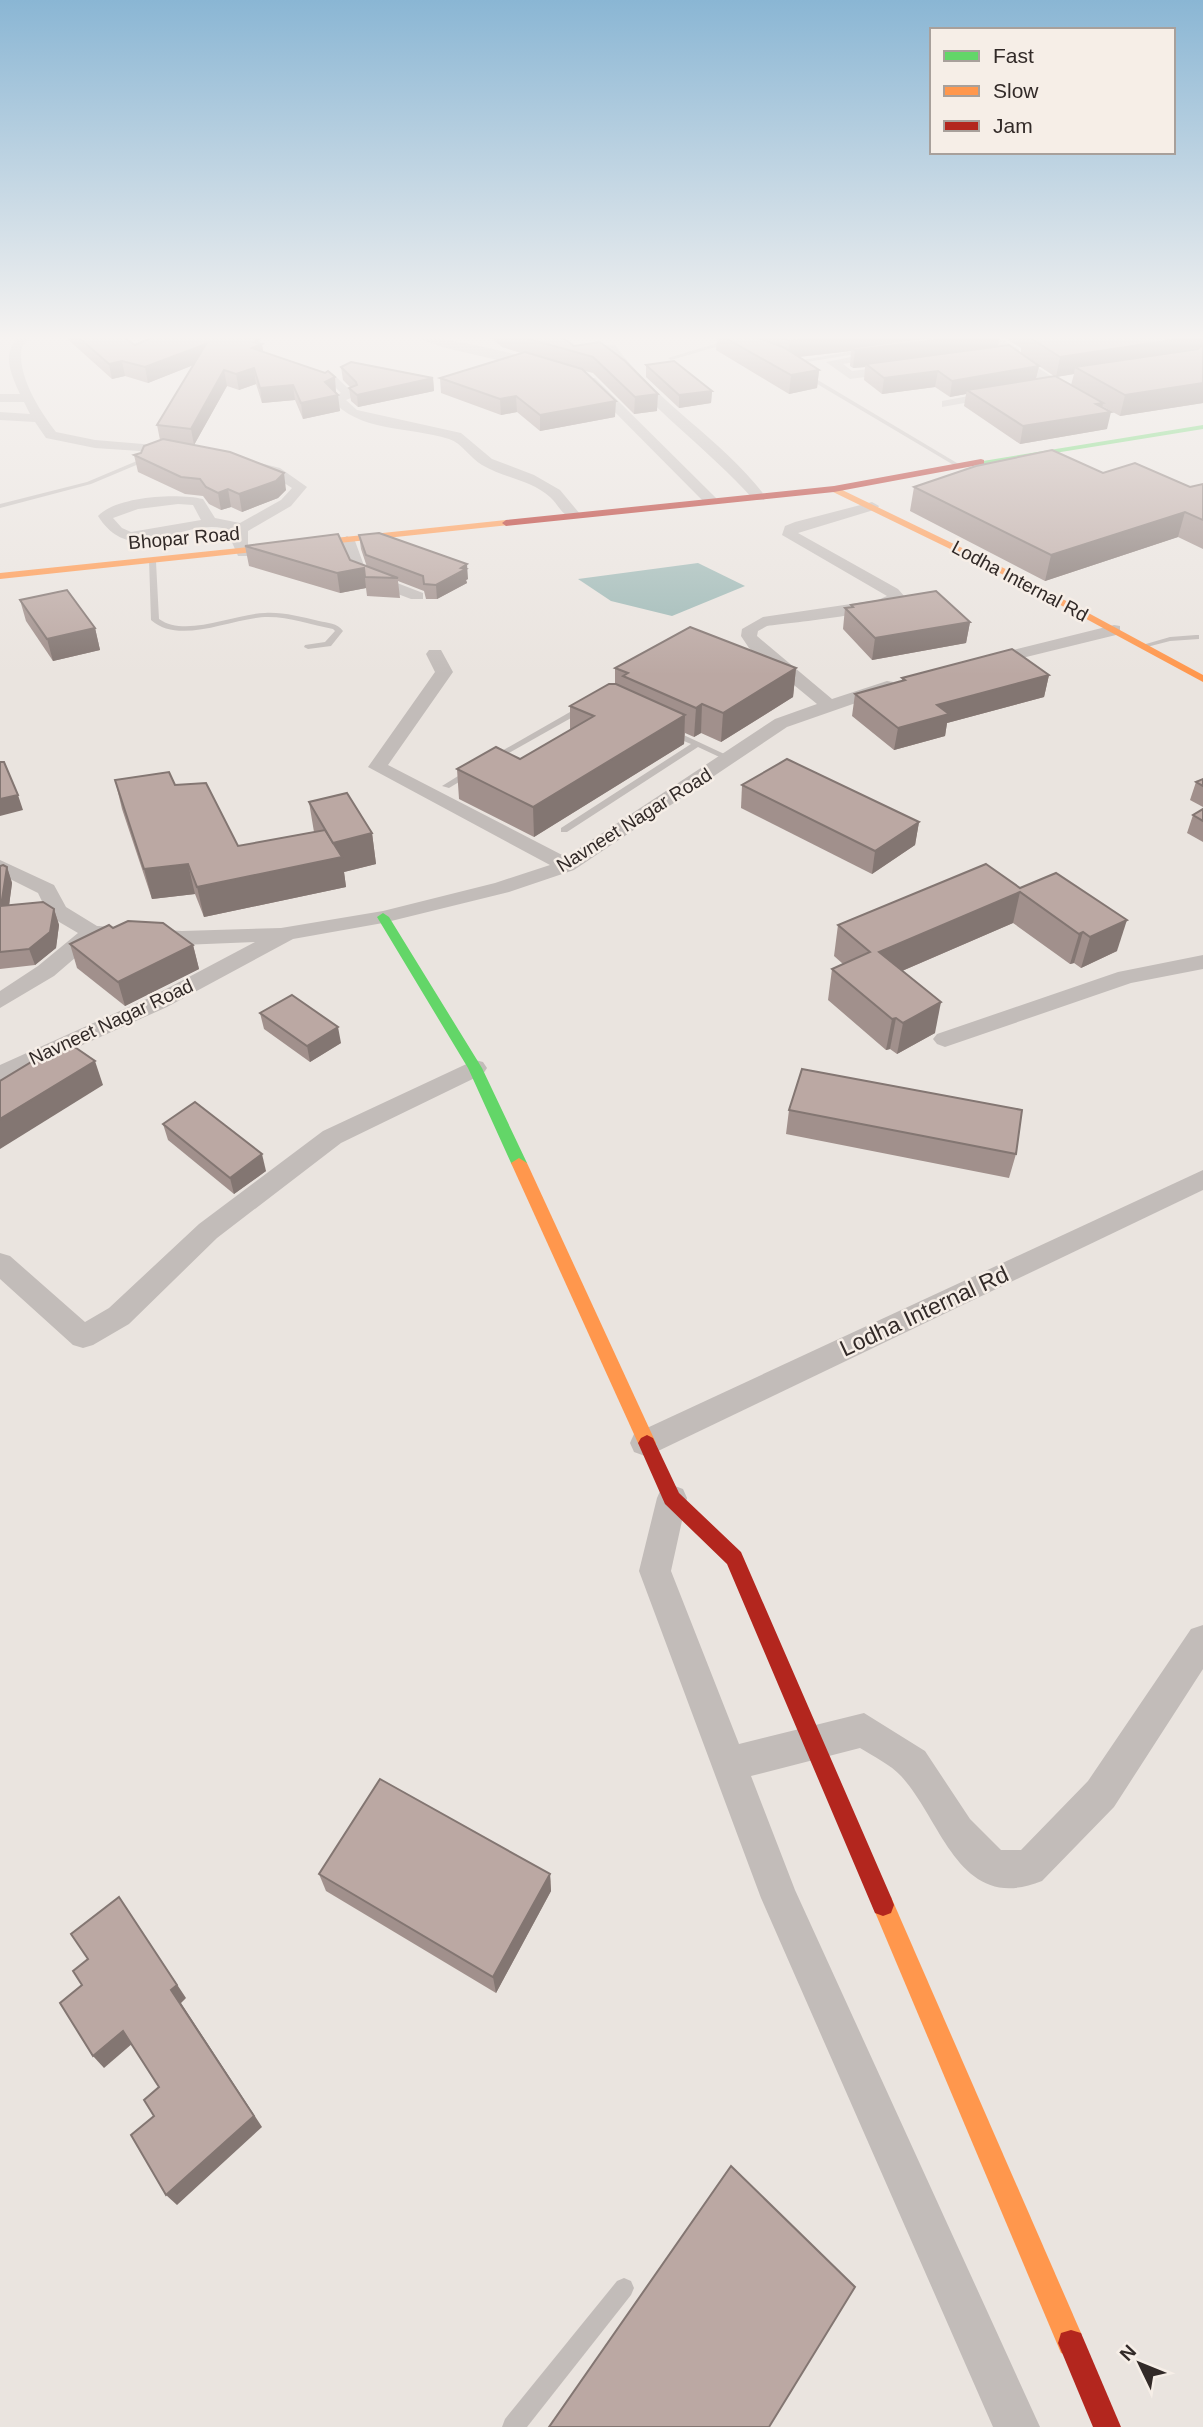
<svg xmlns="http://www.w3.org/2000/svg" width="1203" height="2427" font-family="Arial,sans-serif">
	<rect width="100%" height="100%" fill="#eae4df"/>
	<path fill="#9eb9b6" d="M698,563L745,586L672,616L611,601L578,579Z"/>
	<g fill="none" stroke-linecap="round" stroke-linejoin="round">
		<g fill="#c2bcb9" fill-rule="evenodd">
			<path d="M731,339L733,342L671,360L668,358Z"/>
			<path d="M860,350L862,353L788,365L785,363Z"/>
			<path d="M802,373H806L962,466L957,467L802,375Z"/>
			<path d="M151,455L154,457L153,458L91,484L0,508V504L87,482Z"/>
			<path d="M149,560L156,562L159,619C186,638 234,614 265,613C283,612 301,617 319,621C328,623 337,623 343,631L331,646L308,649L304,647L305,645L325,642L335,631L333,629C312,625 290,617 268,617C233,617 180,646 151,620Z"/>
			<path d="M1196,635H1199V639L1170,641L1143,648L1139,646L1170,637Z"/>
			<path d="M584,704L588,707L587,709L493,762L486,760Z"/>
			<path d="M667,730H673L735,759L728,761L698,747L567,832H561V828L691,744L667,734Z"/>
			<path d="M471,768L474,769V773L449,788L442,786Z"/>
			<path d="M624,2278L631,2281L634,2288L631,2295L527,2427H502L505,2419L617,2281Z"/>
		</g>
		<g fill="#c2bcb9" fill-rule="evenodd">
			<path d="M21,335H34L22,346C16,374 39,410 56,432L95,440L179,447L186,451L184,454L95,448L46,438L35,422L0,420V412L30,414L24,402H0V394H20C11,374 0,351 21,335Z"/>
			<path d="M409,335C430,335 536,355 550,367L544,371L442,347Z"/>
			<path d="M994,335L1019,349L1018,355L1054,378L1055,387L942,407V401L1043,382L1005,357V351L992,343L966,347L960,343Z"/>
			<path d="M607,345H615C658,404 723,440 766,497L764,500H754C707,447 648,408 607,351Z"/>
			<path d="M886,350L890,351V357L843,364L852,371L899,365L905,369L903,372L850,379L826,362Z"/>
			<path d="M332,373L356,396L346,400L357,410L461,433L492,459L534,475L560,490L580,514L573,518C562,516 558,504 550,497C531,480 504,478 482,465C470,458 462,443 449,439C408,426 359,433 330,398L341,393L329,381L319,383L313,379Z"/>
			<path d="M587,378H595L716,498V504H706L587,384Z"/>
			<path d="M252,461L280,468L307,487L291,506L248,531V556H238L231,540L233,531C185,511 135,574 98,516C117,496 177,493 203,499L215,518L240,523L281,500L292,488L270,474L247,468V462ZM178,504L193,505L201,520L131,532L122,528L113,518L138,509Z"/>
			<path d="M872,502L879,506L877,509L798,533L898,589L905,597C890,614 795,622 767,626L758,631L757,636L832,699L887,681L893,682L896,686L893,690L787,727L574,870L509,892L383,923L293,939L167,1007L0,1082V1065L151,997L255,942L182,945L97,939L54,976L0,1008V991L38,966L78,933L49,916L38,893L0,874V860L54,885L66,907L97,926L182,931L281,928L383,911L495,883L550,865L368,767L435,672L426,654L429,650H441L453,672L388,765L566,857L775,719L817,704L749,648L741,636L742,629L763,617L878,600L887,596L782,535L785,526L795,522Z"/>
			<path d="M347,536L355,541L366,571L423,593V599H411L353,577L339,541Z"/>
			<path d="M1114,625L1120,626V634L986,667L977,662L980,658Z"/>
			<path d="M1203,955V969L1131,983L945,1047L937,1044L933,1039L937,1034L1118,972Z"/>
			<path d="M475,1060L483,1062L487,1068L483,1074L341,1143L217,1238L129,1324L93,1345L83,1348L73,1345L0,1279V1253L10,1256L85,1322L109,1308L199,1224L323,1131Z"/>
			<path d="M1203,1170V1190L656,1452L645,1456L634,1452L630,1443L634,1434Z"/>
			<path d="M672,1485L683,1489L687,1498L671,1571L739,1744L864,1713L925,1751L970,1819L1001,1850H1021L1088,1781L1191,1629L1203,1625V1669L1114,1807L1042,1881C959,1915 942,1820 901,1776C891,1765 873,1756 860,1748L751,1776L795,1890L1040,2427H993L761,1898L639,1571L657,1498L661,1489Z"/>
		</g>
		<g fill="#63d668" fill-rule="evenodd">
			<path d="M1203,425V429L981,465L977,462Z"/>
			<path d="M383,913L389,917L482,1068L527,1163L524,1167H514L511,1163L468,1068L377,917Z"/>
		</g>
		<g fill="#ff974d" fill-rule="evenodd">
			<path d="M834,486L1020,576L1203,675V682L1014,580L831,491L830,489Z"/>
			<path d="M506,520L510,523L509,525L0,579V573Z"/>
			<path d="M519,1158L527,1163L656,1443L653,1448L647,1451L641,1448L638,1443L511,1163Z"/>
			<path d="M883,1894L891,1897L1081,2333L1084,2343L1081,2353L1071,2356L1061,2353L872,1905L875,1897Z"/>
		</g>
		<g fill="#b3261e" fill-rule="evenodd">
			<path d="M981,459L984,460V464L834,492L506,526L502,523L506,520L834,486Z"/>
			<path d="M647,1435L653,1438L679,1493L741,1552L891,1897L894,1905L891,1913L883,1916L875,1913L727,1564L665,1504L638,1443L641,1438Z"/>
			<path d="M1071,2330L1081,2333L1121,2427H1093L1058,2343L1061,2333Z"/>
		</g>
	</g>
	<g fill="#a1908c" fill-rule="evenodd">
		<path d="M63,335H120L135,345L247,335L248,337L259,339L260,343L262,344L263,352L336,392V393L340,411L303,419L295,400L262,403L256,384L239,390L227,386L194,445L286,490L278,498L242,512L231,507L221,510L209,504L203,496L185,494L138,472L134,455L141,453L160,440L157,425L193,365L148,383L125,376L112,379Z"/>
		<path d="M488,335H559L574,346L600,342L657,411L634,414L593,373L585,371L615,417L540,431L517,412L501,415L441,393L440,378L521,353L502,347Z"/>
		<path d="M717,335H918L917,339L945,335H1000L998,347L1021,354V348L1008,340L1009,335H1203V403L1120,416L1102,406L1107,429L1020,444L964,406L966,394L950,397L935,387L882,394L864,380L865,367L853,368L850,366L851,351L799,357L819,370L817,388L789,394L716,350ZM1024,356L1054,376L1036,379L1039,366ZM1074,374L1071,385L1056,377Z"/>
		<path d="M646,365L712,391L711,403L679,408L646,377Z"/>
		<path d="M341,367L433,378L434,391L358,407L351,401L349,388H351L343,380Z"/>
		<path d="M1103,473L1190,487L1203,484V549L1178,537L1045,581L910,511L914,487Z"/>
		<path d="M359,535L468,579L466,580L467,583L437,599H426L424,591L398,581L400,598L367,596L366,588L340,593L249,566L245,546L350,560L367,567L361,549Z"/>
		<path d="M20,600L95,628L100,650L53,661L26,621Z"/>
		<path d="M851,605L970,622L966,643L872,660L843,629L845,608L851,607Z"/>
		<path d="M615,668H796L793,697L721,742L701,733L694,737L685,733L684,744L534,837L459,799L457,769L520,759L570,730V706L615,684Z"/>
		<path d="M1049,675L1044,697L947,723L945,736L894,750L852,716L855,694L902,681V678Z"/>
		<path d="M1203,779V807L1190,800L1196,782Z"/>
		<path d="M115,780L175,785L238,846L314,832L309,802L372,833L376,864L344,872L346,887L204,917L195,894L152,899L122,809Z"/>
		<path d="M742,785L919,822L915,845L872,874L741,808Z"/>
		<path d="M1203,809V842L1187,833L1193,815Z"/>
		<path d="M0,866L7,867L12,883L9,905L54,909L59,925L56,948L35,965L0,969Z"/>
		<path d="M1020,888L1117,951L1081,968L1074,963L1070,964L1013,923L902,971L935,1033L897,1054L890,1049L886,1050L828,1000L832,969L843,964L834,956L838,925Z"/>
		<path d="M113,928L193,945L199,969L125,1006L77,968L70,944Z"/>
		<path d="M260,1013L341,1043L310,1062L264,1029Z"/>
		<path d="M789,1110L1016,1154L1009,1178L786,1134Z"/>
		<path d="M163,1124L266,1171L234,1194L168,1140Z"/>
		<path d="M319,1874H550L551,1891L496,1993L326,1891Z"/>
	</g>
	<g fill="#837672">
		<path d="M839,335H918L917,342L976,335H1000L997,349L866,364L865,367L853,368L855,350L851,348V351L788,358L790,341Z"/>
		<path d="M1185,335H1203V347L1182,350L1180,358L1075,367L1074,374L1056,377L1060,357Z"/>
		<path d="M259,339L260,345L262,344L264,359L252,348L254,342Z"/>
		<path d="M206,344L209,359L148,383L145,367Z"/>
		<path d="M122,361L125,376L112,379L109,364Z"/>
		<path d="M1039,366L1035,382L967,390L966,394L950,397L952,381Z"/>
		<path d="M254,368L256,384L239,390L236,374Z"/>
		<path d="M224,370L227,386L194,445L191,429Z"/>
		<path d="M819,370L817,388L789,394L791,375Z"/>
		<path d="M938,371L935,387L882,394L884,378Z"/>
		<path d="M335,377L336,392L327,398L325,382Z"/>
		<path d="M433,378L434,391L358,407L357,395Z"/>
		<path d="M1203,383V403L1120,416L1125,395Z"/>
		<path d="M293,385L295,400L262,403L260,388Z"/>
		<path d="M712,391L711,403L679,408V395Z"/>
		<path d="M658,394L657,411L634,414L635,397Z"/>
		<path d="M338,395L340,411L303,419L301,403Z"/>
		<path d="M516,396L517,412L501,415L500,399Z"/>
		<path d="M616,401L615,417L540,431V415Z"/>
		<path d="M1103,403L1101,414L1111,412L1107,429L1020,444L1023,426L1096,404Z"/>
		<path d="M284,473L286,490L278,498L242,512L239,494Z"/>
		<path d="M228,489L231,507L221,510L218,493Z"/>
		<path d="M1185,512L1178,537L1045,581L1051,555Z"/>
		<path d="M467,564L468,579L466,580L467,583L437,599L436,585Z"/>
		<path d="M364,568L366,588L340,593L337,573Z"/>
		<path d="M970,622L966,643L872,660L875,638Z"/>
		<path d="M95,628L100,650L53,661L47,639Z"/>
		<path d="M796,668L793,697L721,742L723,713Z"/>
		<path d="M1049,675L1044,697L947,723L945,736L894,750L898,728L937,705Z"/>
		<path d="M702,704L701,733L694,737L696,708Z"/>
		<path d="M685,715L684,744L534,837L533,807Z"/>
		<path d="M18,795L23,810L0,816V799Z"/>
		<path d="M919,822L915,845L872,874L875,851Z"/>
		<path d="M372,833L376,864L344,872L346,887L204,917L197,887L333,843Z"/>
		<path d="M188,864L195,894L152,899L144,869Z"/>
		<path d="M7,867L12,883L7,922L1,906Z"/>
		<path d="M1020,892L1013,923L874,983L879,952Z"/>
		<path d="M54,909L59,925L56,948L35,965L29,949Z"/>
		<path d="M1127,920L1117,951L1081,968L1090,937Z"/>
		<path d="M1083,932L1074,963L1070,964L1079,934Z"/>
		<path d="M193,945L199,969L125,1006L118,982Z"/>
		<path d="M941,1002L935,1033L897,1054L903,1023Z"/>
		<path d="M896,1018L890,1049L886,1050L892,1019Z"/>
		<path d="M338,1027L341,1043L310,1062L307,1046Z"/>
		<path d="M95,1061L103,1085L0,1149V1119Z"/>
		<path d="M262,1154L266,1171L234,1194L230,1178Z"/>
		<path d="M550,1874L551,1891L496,1993L493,1977Z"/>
		<path d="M119,1897L186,1998L181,2003L262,2127L177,2205L166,2195L171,1990Z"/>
		<path d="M123,2031L133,2043L104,2068L93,2056Z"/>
	</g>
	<g fill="#bba8a3" stroke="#837672" stroke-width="2">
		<path d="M76,335H120L135,345L158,335H238L259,339L254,342L262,344L252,348L325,373L328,371L335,377L325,382L338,395L301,403L293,385L260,388L254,368L236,374L224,370L191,429L157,425L206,344L145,367L122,361L109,364Z"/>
		<path d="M515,335H559L574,346L600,342L625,361L658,394L635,397L593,357Z"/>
		<path d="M720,335H751L785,348L819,370L791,375Z"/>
		<path d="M775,335H839L790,341Z"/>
		<path d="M945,335H976L855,350L851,348Z"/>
		<path d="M1026,335H1186L1185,338L1060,357Z"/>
		<path d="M1203,344V383L1125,395L1075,367L1198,349Z"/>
		<path d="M1009,345L1039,366L952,381L938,371L884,378L866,364Z"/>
		<path d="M525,352L582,369L616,401L540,415L516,396L500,399L440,378Z"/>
		<path d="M674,361L712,391L679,395L646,365Z"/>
		<path d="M351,362L433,378L357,395L349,388L357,385L356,382L341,367Z"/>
		<path d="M1055,376L1103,403L1096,404L1111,412L1023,426L967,390Z"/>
		<path d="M163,439L230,452L284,473L276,481L239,494L228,489L218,493L206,487L200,479L181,477L134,455L141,453L144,446Z"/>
		<path d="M1052,450L1103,473L1135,463L1190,487L1203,484V520L1185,512L1051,555L914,487L976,466Z"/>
		<path d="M379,533L467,564L461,568L466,569L436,585L424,584L423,576L366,555L359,535Z"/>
		<path d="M338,534L350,560L398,578L365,577L364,568L337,573L245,546Z"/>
		<path d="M67,590L95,628L47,639L20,600Z"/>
		<path d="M936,591L970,622L875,638L845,608L853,607L851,605Z"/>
		<path d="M690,627L796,668L723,713L702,704L696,708L623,676L628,673L615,668Z"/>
		<path d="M1012,649L1049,675L937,705L949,714L898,728L855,694L905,680L902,678Z"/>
		<path d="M609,684H616L685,715L533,807L457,769L496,747L520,759L594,716L570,706Z"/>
		<path d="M787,759L919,822L875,851L742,785Z"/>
		<path d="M0,762H4L18,795L0,799Z"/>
		<path d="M169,772L175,785L206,783L238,846L325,830L342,857L197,887L188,864L144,869L115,780Z"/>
		<path d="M1203,779V786L1196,782Z"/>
		<path d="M347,793L372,833L333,843L309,802Z"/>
		<path d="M1203,809V821L1193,815Z"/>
		<path d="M986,864L1020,888L1056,873L1127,920L1090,937L1083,932L1079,934L1020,892L879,952L941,1002L903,1023L896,1018L892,1019L832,969L870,952L838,925Z"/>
		<path d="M3,865L7,867L1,906L43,902L54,909L50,932L29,949L0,952V866Z"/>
		<path d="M128,921L163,923L193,945L118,982L70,944L109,925L113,928Z"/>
		<path d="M292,995L338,1027L307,1046L260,1013Z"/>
		<path d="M66,1041L95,1061L0,1119V1081Z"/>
		<path d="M802,1069L1022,1110L1016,1154L789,1110Z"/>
		<path d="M195,1102L262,1154L230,1178L163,1124Z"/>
		<path d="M380,1779L550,1874L493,1977L319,1874Z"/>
		<path d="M119,1897L177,1985L171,1990L254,2116L166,2195L131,2135L154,2116L144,2100L159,2087L123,2031L93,2056L60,2003L82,1985L73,1971L88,1959L71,1934Z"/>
		<path d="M731,2166L855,2287L769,2427H549Z"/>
	</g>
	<linearGradient id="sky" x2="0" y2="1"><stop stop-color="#8ab6d4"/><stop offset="0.5" stop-color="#f6f3f1"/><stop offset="1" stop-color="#f6f3f1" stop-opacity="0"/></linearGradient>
	<rect width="1203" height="675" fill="url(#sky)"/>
	<g text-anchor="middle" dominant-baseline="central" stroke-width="5" stroke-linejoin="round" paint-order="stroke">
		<g font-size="19" fill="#322a28" stroke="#f6eee7">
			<text transform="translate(184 538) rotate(-5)">Bhopar Road</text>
			<text transform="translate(1020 581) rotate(28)">Lodha Internal Rd</text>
			<text transform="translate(634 820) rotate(-32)">Navneet Nagar Road</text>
			<text transform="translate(111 1022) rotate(-25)">Navneet Nagar Road</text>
		</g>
		<g font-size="23" fill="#322a28" stroke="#f6eee7">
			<text transform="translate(924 1311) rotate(-25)">Lodha Internal Rd</text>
		</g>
	</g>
	<rect x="930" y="28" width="245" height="126" fill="#f6eee7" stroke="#a8a09b" stroke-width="2"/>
	<rect x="944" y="51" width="35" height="10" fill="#63d668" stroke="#a8a09b" stroke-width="2"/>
	<text x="993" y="63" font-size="21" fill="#322a28">Fast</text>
	<rect x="944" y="86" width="35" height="10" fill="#ff974d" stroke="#a8a09b" stroke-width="2"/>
	<text x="993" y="98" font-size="21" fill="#322a28">Slow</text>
	<rect x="944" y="121" width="35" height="10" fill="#b3261e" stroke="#a8a09b" stroke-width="2"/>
	<text x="993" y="133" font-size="21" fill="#322a28">Jam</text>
	<g transform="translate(1140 2364) rotate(313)" stroke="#f6eee7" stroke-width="5" paint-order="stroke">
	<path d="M0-5L12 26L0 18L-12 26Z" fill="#322a28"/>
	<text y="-10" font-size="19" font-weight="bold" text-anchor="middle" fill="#322a28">N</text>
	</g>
</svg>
